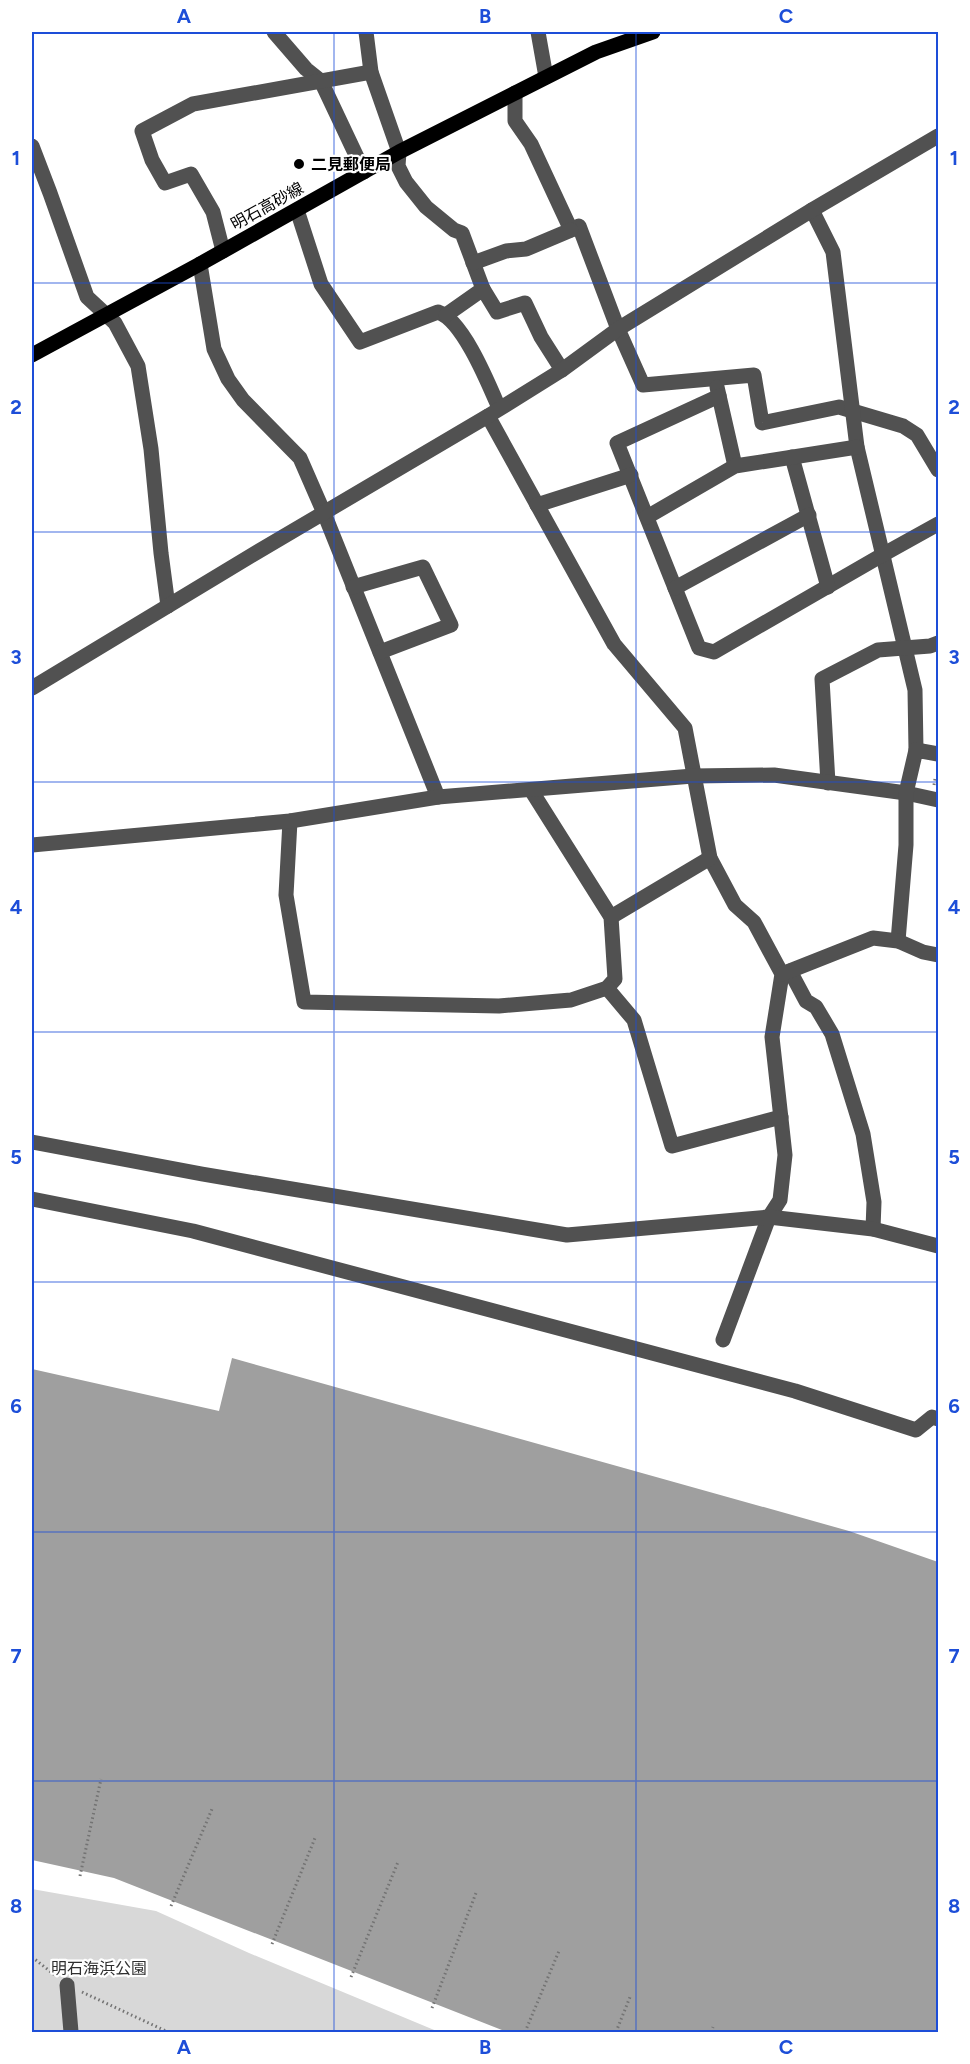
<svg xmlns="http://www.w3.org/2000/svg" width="970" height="2064" font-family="Figtree,'Noto Sans JP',sans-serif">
	<rect width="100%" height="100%" fill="#fff"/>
	<path fill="#d8d8d8" d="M32,1889L156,1911L249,1953L439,2032H32Z"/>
	<path fill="#9f9f9f" d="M232,1358L849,1531L938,1562V2032H507L114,1878L32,1860V1369L219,1411Z"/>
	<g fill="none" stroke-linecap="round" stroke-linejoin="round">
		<g stroke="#737373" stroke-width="3" stroke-dasharray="1.5 3" stroke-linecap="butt">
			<path d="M934,785L935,779L938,776"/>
			<path d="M80,1876L101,1779"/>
			<path d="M171,1906L212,1809"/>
			<path d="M272,1944L315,1838"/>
			<path d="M32,1957L56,1976"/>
			<path d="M351,1977L398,1862"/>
			<path d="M82,1992L168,2032"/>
			<path d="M432,2008L476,1893"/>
			<path d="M525,2032L559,1951"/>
			<path d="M616,2032L630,1997"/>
			<path d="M711,2032L713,2027"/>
		</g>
		<g stroke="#515151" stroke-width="15">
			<path d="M274,32L306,69L321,81L364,172"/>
			<path d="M366,32L371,72L399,152L398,166L406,182L426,207L454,230L462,233L483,289"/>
			<path d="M538,32L546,77"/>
			<path d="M515,93V121L531,144L571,230L579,226L618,329L643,385L754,375L762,423L839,407L903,426L917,435L938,470"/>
			<path d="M32,146L50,193L87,297L115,323L138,366L151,449L161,553L168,606"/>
			<path d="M297,210L321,284L360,342L438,312C463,320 489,385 499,408"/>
			<path d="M812,210L833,252L857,447L915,690L916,750"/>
			<path d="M223,251L213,212L191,174L165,183L152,160L142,131L193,104L371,72"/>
			<path d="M473,263L506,251L526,249L571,230"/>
			<path d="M200,264L214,349L228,379L243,400L300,458L324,513L438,797"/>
			<path d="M446,315L483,289L497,312L525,303L541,337L562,370"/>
			<path d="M717,387L735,466"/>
			<path d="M719,396L617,443L699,648L714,652L884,554L938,524"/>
			<path d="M488,416L614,644L685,728L710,858L735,905L754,922L782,974L772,1037L785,1155L780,1200L769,1217L723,1340"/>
			<path d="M792,457L828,587"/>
			<path d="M537,505L631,475"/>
			<path d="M647,517L735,466L857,447"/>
			<path d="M353,587L423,567L451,625L380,652"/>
			<path d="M675,588L809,515"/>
			<path d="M32,688L259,551L488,416L562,370L618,329L812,210L938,136"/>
			<path d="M828,783L822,679L878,650L930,646L938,643"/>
			<path d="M290,821L286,895L304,1002L499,1006L571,1000L607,988L615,979L611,917L531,790"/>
			<path d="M32,845L290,821L438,797L693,776L774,775L906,793L938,800"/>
			<path d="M611,917L710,858"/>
			<path d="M898,941L906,845V793L916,750L938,754"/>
			<path d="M790,971L806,1001L816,1007L832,1034L863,1134L874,1202L873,1229"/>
			<path d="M782,974L873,938L898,941L923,952L938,955"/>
			<path d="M607,988L634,1020L672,1146L781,1117"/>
			<path d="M32,1142L202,1174L567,1235L769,1217L873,1229L938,1246"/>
			<path d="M32,1199L193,1231L795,1391L916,1430L932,1417L938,1419"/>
			<path d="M67,1985L71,2032"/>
		</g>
		<path stroke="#000" stroke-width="15" d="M32,355L200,264L399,152L596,52L653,32"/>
	</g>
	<path fill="none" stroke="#1d4ed8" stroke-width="1.5" stroke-opacity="0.55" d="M334,32V2032M636,32V2032M32,283H938M32,532H938M32,782H938M32,1032H938M32,1282H938M32,1532H938M32,1781H938"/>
	<circle fill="#000" stroke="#fff" stroke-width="2" cx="299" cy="164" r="6"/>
	<g text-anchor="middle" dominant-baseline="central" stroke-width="4.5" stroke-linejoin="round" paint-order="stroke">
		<g font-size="16" font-weight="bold" fill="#000" stroke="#fff" text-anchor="start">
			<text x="311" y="164">二見郵便局</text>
		</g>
		<g font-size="16" fill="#000" stroke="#fff">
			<text transform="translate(267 206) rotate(-29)">明石高砂線</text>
		</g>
		<g font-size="16" fill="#2f2f2f" stroke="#fff">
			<text x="99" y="1968">明石海浜公園</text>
		</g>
	</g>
	<rect width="970" height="2064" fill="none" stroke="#ffffff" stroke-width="66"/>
	<rect x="33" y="33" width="904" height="1998" fill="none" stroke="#1d4ed8" stroke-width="2"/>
	<g font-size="20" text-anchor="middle" font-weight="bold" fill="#1d4ed8">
		<text x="184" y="23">A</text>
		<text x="485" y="23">B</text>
		<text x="786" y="23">C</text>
		<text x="16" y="165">1</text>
		<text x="954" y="165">1</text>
		<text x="16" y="414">2</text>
		<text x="954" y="414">2</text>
		<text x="16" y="664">3</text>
		<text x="954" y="664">3</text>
		<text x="16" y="914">4</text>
		<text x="954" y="914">4</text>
		<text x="16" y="1164">5</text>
		<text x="954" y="1164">5</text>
		<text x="16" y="1413">6</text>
		<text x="954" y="1413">6</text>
		<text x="16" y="1663">7</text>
		<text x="954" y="1663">7</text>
		<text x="16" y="1913">8</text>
		<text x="954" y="1913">8</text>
		<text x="184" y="2054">A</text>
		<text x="485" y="2054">B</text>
		<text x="786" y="2054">C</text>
	</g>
</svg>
